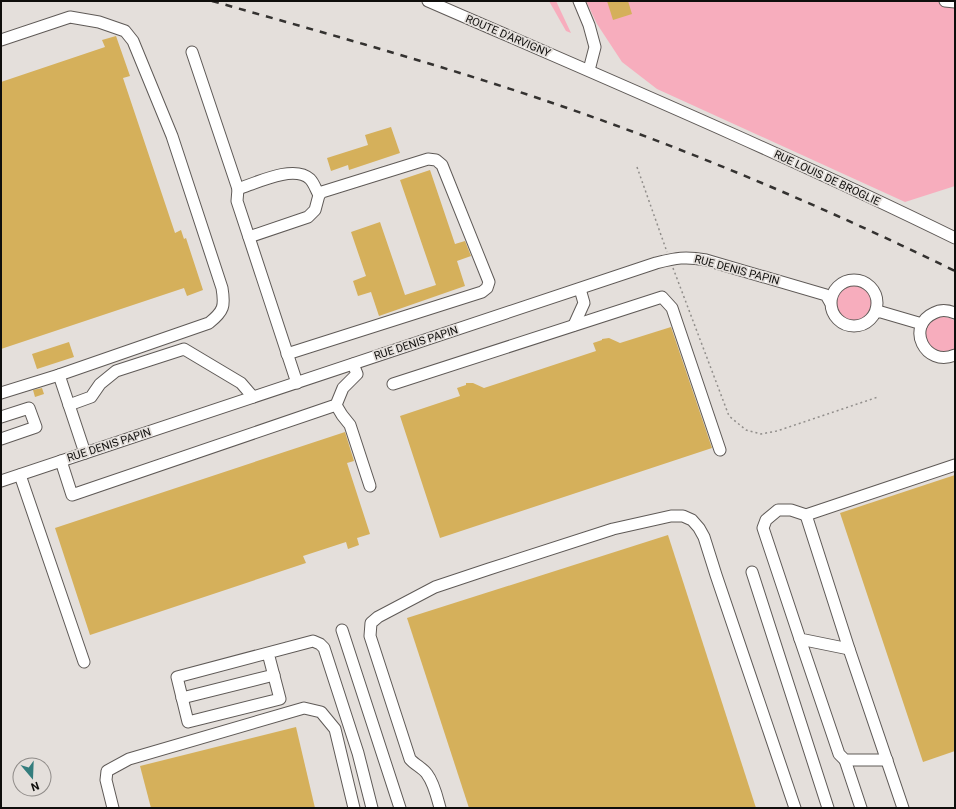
<svg xmlns="http://www.w3.org/2000/svg" width="956" height="809" font-family="Roboto,sans-serif">
	<rect width="100%" height="100%" fill="#e4dfdb"/>
	<g fill="#f7adbd">
		<path d="M549,1H556L571,33L566,31Z"/>
		<path d="M586,1H955V186L905,202L657,89L622,62L597,24Z"/>
		<circle cx="854" cy="303" r="19"/>
		<path d="M941,316L950,318L955,321V348L948,352L934,351L924,340L925,326L936,317Z"/>
	</g>
	<g fill="#d5b05b">
		<path d="M607,1H628L632,14L613,20Z"/>
		<path d="M116,36L130,76L123,78L175,233L181,230L184,239L186,238L203,290L187,296L184,288L1,349V82L105,47L102,40Z"/>
		<path d="M391,127L400,153L349,170L348,165L331,171L327,158L368,145L365,135Z"/>
		<path d="M430,170L455,244L465,241L471,256L457,261L465,286L379,316L371,292L358,296L353,281L366,276L351,232L380,222L405,295L436,285L400,180Z"/>
		<path d="M671,327L712,448L440,538L400,416L460,396L457,388L466,385V383H473L484,388L596,351L593,343L602,340V339L609,338L620,343Z"/>
		<path d="M69,342L74,357L37,369L32,354Z"/>
		<path d="M42,388L44,394L35,397L33,390Z"/>
		<path d="M345,432L354,461L347,463L370,534L357,538L359,545L348,549L346,542L303,556L306,563L90,635L55,528Z"/>
		<path d="M955,475V751L923,762L840,513Z"/>
		<path d="M668,535L756,808H469L407,618Z"/>
		<path d="M296,727L315,808H151L140,766Z"/>
	</g>
	<g fill="none" stroke-linecap="round" stroke-linejoin="round">
		<defs>
			<g id="minor">
				<path d="M428,1C605,78 782,153 955,238"/>
				<path d="M579,1L589,25L595,47L589,70"/>
				<path d="M945,1L955,2"/>
				<path d="M1,40L70,17L99,22L125,31L133,41L172,136L222,288C225,306 224,311 209,323L59,375L1,393"/>
				<path d="M192,52L238,189L237,201L297,383"/>
				<path d="M238,189C256,183 294,164 310,179C314,183 316,190 319,195"/>
				<path d="M249,237L308,217L315,210L319,195L322,192L428,159L436,160L442,165L489,282L487,288L482,292L287,354"/>
				<circle cx="854" cy="303" r="23"/>
				<path d="M876,312H881L922,324"/>
				<path d="M955,313C948,310 941,309 934,313C905,326 925,368 955,355"/>
				<path d="M574,325L584,303L580,289"/>
				<path d="M59,375L85,453"/>
				<path d="M393,384L662,297L672,308L720,450"/>
				<path d="M69,405L91,397L100,384L116,371L184,349L241,383L253,397"/>
				<path d="M336,405L342,415L350,425L370,486"/>
				<path d="M1,417L29,408L36,427L1,439"/>
				<path d="M61,461L72,495L336,405L343,388L357,374L353,364"/>
				<path d="M20,475L84,662"/>
				<path d="M1,481L656,263C676,258 685,256 706,260L826,295L830,302"/>
				<path d="M806,515L849,649L903,808"/>
				<path d="M752,572L828,808"/>
				<path d="M342,630L400,808"/>
				<path d="M800,639L839,754L845,760H887"/>
				<path d="M849,649L800,639L763,528L766,520L778,510H791L806,515L955,465"/>
				<path d="M268,653L280,699L188,722L177,677L313,641L320,644L324,648L358,753L372,808"/>
				<path d="M182,698L274,675"/>
				<path d="M845,760L861,808"/>
				<path d="M113,808L106,780L107,771L129,759L304,708L321,712L335,729L354,808"/>
				<path d="M440,808C437,797 434,783 427,774C423,768 415,765 410,759L370,636L371,623L378,617L435,587L489,569L613,529L671,516H683L692,520L699,528L704,537L716,575L795,808"/>
			</g>
		</defs>
		<use href="#minor" stroke="#5f5a57" stroke-width="13"/>
		<g stroke="#918e8b" stroke-width="1.5" stroke-dasharray="2 3" stroke-linecap="butt">
			<path d="M637,167L667,252"/>
			<path d="M673,268L729,416L746,430L761,434L777,431L878,397"/>
		</g>
		<use href="#minor" stroke="#fff" stroke-width="11"/>
		<path stroke="#343230" stroke-width="2.5" stroke-dasharray="7 7" stroke-linecap="butt" d="M212,1C332,35 452,68 570,109C702,155 830,210 955,271"/>
	</g>
	<g text-anchor="middle" dominant-baseline="central" stroke-width="3.5" stroke-linejoin="round" paint-order="stroke">
		<g font-size="11" fill="#0f0e0c" stroke="#e4dfdb">
			<text transform="translate(508 36) rotate(23)">ROUTE D'ARVIGNY</text>
			<text transform="translate(827 178) rotate(25)">RUE LOUIS DE BROGLIE</text>
			<text transform="translate(737 270) rotate(15)">RUE DENIS PAPIN</text>
			<text transform="translate(416 343) rotate(-18)">RUE DENIS PAPIN</text>
			<text transform="translate(109 445) rotate(-18)">RUE DENIS PAPIN</text>
		</g>
	</g>
	<rect width="956" height="809" fill="none" stroke="#0f0e0c" stroke-width="4"/>
	<g transform="translate(32 777) rotate(161)"><circle r="19" fill="#e4dfdb" stroke="#8f8b88"/>
	<path d="M0-3L7 15L0 10L-7 15Z" fill="#347d7d"/>
	<text y="-6" font-size="11" font-weight="bold" text-anchor="middle" fill="#0f0e0c">N</text>
	</g>
</svg>
